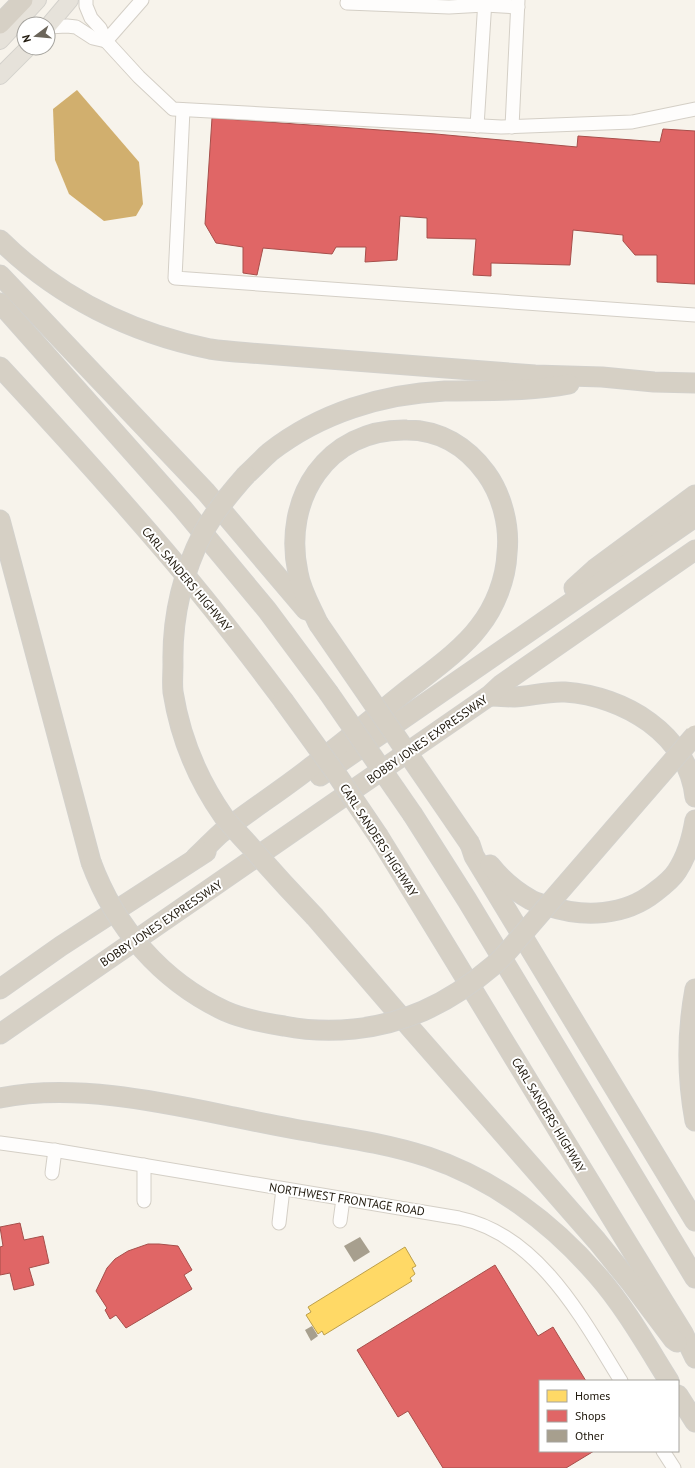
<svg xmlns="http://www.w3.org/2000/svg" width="695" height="1468" font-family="'PT Sans',sans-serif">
	<rect width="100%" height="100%" fill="#f7f3eb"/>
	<path fill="#d1af6e" d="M77,90L139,162L143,204L136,216L104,221L69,194L55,160L53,109Z"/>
	<path fill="#ffd966" stroke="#bc9f4b" d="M405,1247L416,1266L412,1268L415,1274L410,1278L412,1281L324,1335L322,1331L318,1334L306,1315L311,1312L308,1307Z"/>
	<g fill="#e06666" stroke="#a64f4b">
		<path d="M212,118L436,134L577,147L578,136L660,142L663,129L695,131V284L657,282V255H635L623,241V235L573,230L570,265L491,263V276L473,275L476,239L427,238V218L400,216L397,260L365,262L366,247H336L332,254L263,248L257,275L243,273V247L216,243L205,224Z"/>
		<path d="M20,1223L24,1240L43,1236L49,1263L29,1268L34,1285L14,1290L10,1273L0,1275V1247L3,1246L0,1227Z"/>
		<path d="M148,1244H159L178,1246L192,1270L184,1275L192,1289L126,1328L116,1315L110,1319L105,1310L107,1308L96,1291L107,1268L115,1259L128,1251Z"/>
		<path d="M495,1265L538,1336L553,1327L586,1381H540V1451H594L566,1468H443L408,1411L398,1417L357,1350Z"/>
	</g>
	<g fill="#a79f8e">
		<path d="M360,1237L370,1252L354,1262L344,1246Z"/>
		<path d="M312,1326L318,1336L311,1341L305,1330Z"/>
	</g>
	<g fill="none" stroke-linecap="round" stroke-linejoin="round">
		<defs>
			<g id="minor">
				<path d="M86,0V6L91,18L100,28L106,41L139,77L173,109L501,127L632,122L695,109"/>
				<path d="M348,0L347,3L449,7L485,5L518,7"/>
				<path d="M48,27L67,26L76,27L93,38L106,41"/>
				<path d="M106,41L142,0"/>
				<path d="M183,110L175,278L695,315"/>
				<path d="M477,126L485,0"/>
				<path d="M512,127L518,0"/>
				<path d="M0,1143L59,1151L459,1218C538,1234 582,1318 621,1381"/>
				<path d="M144,1165V1201"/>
				<path d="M52,1173L55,1150"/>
				<path d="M340,1221L343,1199"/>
				<path d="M279,1223L283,1189"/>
				<path d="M663,1451L674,1468"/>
			</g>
			<g id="major">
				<path d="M48,26L70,0"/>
				<path d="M0,41L38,0"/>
				<path d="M0,76L28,48"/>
			</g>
			<g id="highway">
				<path d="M0,24L23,0"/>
				<path d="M0,240C58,297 131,333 210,349C223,351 237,352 250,353L535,375L602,377L654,382L695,383"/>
				<path d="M0,275L206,492L306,610"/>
				<path d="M0,303L183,509L267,610L328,692"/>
				<path d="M0,367C56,427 111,488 164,550C206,599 245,649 283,700"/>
				<path d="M246,475C254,468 262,459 270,452C320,413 382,394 445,391C486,390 528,392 569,384"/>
				<path d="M0,520L91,862"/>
				<path d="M574,588L595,569L695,495"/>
				<path d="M489,696C497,696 506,697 514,697C531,696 548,691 565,692C624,696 688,734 695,797"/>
				<path d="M320,776L695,517"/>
				<path d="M413,815L467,900L695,1278"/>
				<path d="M379,837C481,1002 580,1168 683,1333L695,1358"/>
				<path d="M470,844L474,856L695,1221"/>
				<path d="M195,858C204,850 212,841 221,833C250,810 282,790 311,767C343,743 374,717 405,692C429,673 461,651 479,627C495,607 506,579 507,553C510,526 502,495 486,473C467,447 440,430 407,430C327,428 282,499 298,573C301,591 311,607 318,623"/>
				<path d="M490,865C501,879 515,891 531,900C536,903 543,904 548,906C584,918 625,916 655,892C663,886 672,879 677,871C687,856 692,838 695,820"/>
				<path d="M315,917L414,1032L597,1241L631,1283L673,1339L677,1342"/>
				<path d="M0,989L61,946L206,852"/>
				<path d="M695,989C687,1032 687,1078 695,1121"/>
				<path d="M0,1034L489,696L502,684L695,550"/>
				<path d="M0,1098C74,1083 161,1102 234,1117C258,1122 282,1127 306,1131C347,1138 388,1144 428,1157C494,1179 552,1223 597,1275C625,1307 647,1346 669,1381"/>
				<path d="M678,1395L695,1422"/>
			</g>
		</defs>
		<use href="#minor" stroke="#d4cfc6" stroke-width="15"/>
		<use href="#major" stroke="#d3d1cc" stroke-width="18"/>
		<use href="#highway" stroke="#d3d1cc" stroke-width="21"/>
		<use href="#minor" stroke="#fefdfc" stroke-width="13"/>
		<use href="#major" stroke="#e6e2da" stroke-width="16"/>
		<use href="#highway" stroke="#d6d0c5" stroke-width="19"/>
		<defs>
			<g id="highway-bridge">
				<path d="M246,475C230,493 214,512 203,533C182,574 172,619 173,664C173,673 172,683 173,692C180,736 198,780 224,817C232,827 241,836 250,846C271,870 293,894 315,917"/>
				<path d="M318,623L470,844"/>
				<path d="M328,692L413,815"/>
				<path d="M283,700L335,772L379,837"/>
				<path d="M91,862C115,927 161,981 225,1011C243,1019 264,1023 284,1026C330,1035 379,1030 423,1011C448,1000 473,983 494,965C504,957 512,946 521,936L695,735"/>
			</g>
		</defs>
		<use href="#highway-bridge" stroke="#d3d1cc" stroke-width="21" stroke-linecap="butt"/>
		<use href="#highway-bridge" stroke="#d6d0c5" stroke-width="19"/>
	</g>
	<g text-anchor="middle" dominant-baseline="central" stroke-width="4" stroke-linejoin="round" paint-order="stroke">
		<g font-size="12" fill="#1f180c" stroke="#fff">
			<text transform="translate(187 579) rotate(50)">CARL SANDERS HIGHWAY</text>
			<text transform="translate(427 739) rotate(-35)">BOBBY JONES EXPRESSWAY</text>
			<text transform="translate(379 840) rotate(57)">CARL SANDERS HIGHWAY</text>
			<text transform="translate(161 923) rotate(-34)">BOBBY JONES EXPRESSWAY</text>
			<text transform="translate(549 1115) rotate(59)">CARL SANDERS HIGHWAY</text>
			<text transform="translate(347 1199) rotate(9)">NORTHWEST FRONTAGE ROAD</text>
		</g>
	</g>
	<rect x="539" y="1380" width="140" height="72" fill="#ffffff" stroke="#a5a39e"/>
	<rect x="547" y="1390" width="20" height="12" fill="#ffd966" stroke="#a5a39e"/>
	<text x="575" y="1400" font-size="12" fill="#1f180c">Homes</text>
	<rect x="547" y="1410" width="20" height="12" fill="#e06666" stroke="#a5a39e"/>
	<text x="575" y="1420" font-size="12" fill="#1f180c">Shops</text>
	<rect x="547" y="1430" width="20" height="12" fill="#a79f8e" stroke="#a5a39e"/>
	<text x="575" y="1440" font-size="12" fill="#1f180c">Other</text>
	<g transform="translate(36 36) rotate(254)"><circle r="19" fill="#ffffff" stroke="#a5a39e"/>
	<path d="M0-3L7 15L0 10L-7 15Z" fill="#6b655a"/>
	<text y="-6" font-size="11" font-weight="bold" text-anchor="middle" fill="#1f180c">N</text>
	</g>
</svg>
